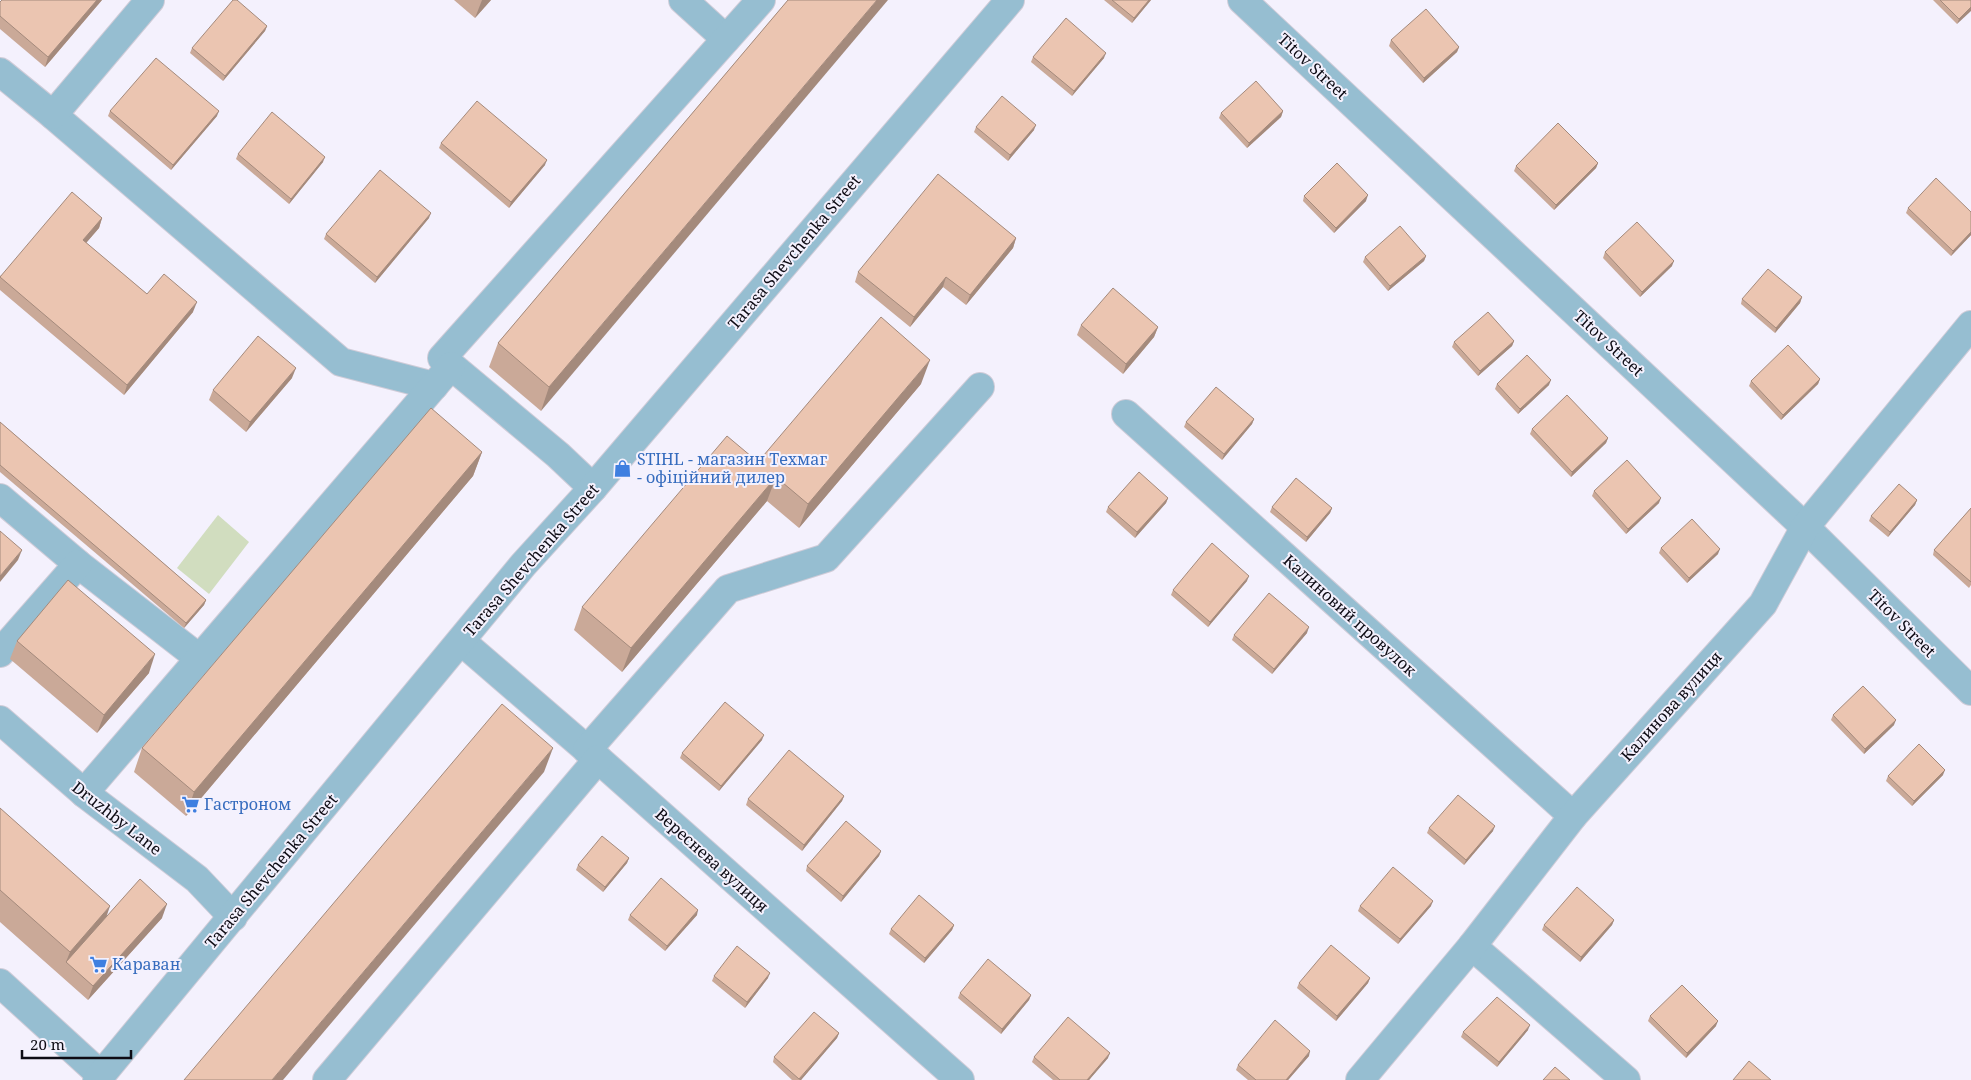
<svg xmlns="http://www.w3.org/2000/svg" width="1971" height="1080" font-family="'Noto Serif',serif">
	<rect width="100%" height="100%" fill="#f4f1fd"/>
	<path fill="#d1ddbf" d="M218,515L249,542L209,594L177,568Z"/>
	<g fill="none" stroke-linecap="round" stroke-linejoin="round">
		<defs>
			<g id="minor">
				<path d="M683,0L726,39"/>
				<path d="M1242,0L1805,527L1971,691"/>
				<path d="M0,72L53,115L341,362L434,386"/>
				<path d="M53,115L150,0"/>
				<path d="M1126,414L1573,816"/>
				<path d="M593,488L558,455L442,358L761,0"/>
				<path d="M0,498L78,564L199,658"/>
				<path d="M461,641L598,759L960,1080"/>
				<path d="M0,653L78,564"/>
				<path d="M0,720L84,793L197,879L233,917"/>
				<path d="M587,750L728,589L826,558L980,387"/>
				<path d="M84,793L451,366"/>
				<path d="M1472,946L1626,1080"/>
				<path d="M0,983L101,1075"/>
				<path d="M97,1080L523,565L593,488L1010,0"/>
				<path d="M327,1080L598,759"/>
				<path d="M1360,1080L1472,946L1573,816L1763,604L1805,527L1971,325"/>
			</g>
		</defs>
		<use href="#minor" stroke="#cfccd8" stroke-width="30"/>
		<use href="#minor" stroke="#96bed1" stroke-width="28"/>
	</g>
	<g fill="#caa998">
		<path d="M2,0H102L45,67L0,29V2Z"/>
		<path d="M454,0H491L475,18Z"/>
		<path d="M788,0L541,411L489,367L498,343Z"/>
		<path d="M1104,0H1151L1132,23Z"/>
		<path d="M1933,0H1971L1957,24Z"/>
		<path d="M267,26L265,31L223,81L190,53L192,48Z"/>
		<path d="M1391,40L1459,47L1457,52L1423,83L1389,46Z"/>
		<path d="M1033,57L1104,58L1072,96L1031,62Z"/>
		<path d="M110,111L217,116L171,170L108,116Z"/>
		<path d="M1283,111L1281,117L1247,148L1219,118L1221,113Z"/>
		<path d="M976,127L1034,130L1008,161L974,132Z"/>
		<path d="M441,143L545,165L509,208L439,148Z"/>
		<path d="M238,154L323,162L289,204L236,159Z"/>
		<path d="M1598,163L1596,168L1554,210L1514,171L1516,166Z"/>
		<path d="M1304,196L1366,201L1334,233L1303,201Z"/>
		<path d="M1908,208L1971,212V235L1951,256L1906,213Z"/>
		<path d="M102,218L99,228L86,243L147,294L193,312L124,395L0,290V276Z"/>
		<path d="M429,218L375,283L324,239L326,234Z"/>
		<path d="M1016,238L1013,248L966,305L943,287L910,327L855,282L858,272Z"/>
		<path d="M1605,252L1672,266L1640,297L1603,258Z"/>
		<path d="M1426,256L1424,261L1388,291L1363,262L1365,257Z"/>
		<path d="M1802,297L1800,303L1775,333L1741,304L1742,299Z"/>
		<path d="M1081,325L1158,327L1154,337L1123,374L1077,335Z"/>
		<path d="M1514,341L1512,346L1478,376L1452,347L1454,342Z"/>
		<path d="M292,378L246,432L209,400L213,390Z"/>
		<path d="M1820,379L1818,384L1781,420L1749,386L1751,381Z"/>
		<path d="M921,384L799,528L767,501L622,672L574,630L582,607L758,462Z"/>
		<path d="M1497,384L1549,385L1518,414L1495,389Z"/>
		<path d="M1254,419L1252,424L1222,460L1184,427L1186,422Z"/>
		<path d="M0,422L206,600L204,605L184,628L0,472Z"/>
		<path d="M1532,429L1608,438L1606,443L1571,477L1530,434Z"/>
		<path d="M482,452L473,476L186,816L134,772L142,748Z"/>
		<path d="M1594,491L1659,503L1626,534L1592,496Z"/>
		<path d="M1168,498L1166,503L1135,538L1106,512L1108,507Z"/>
		<path d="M1917,500L1915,505L1888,537L1869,521L1871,516Z"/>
		<path d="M1272,507L1332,508L1330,513L1306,542L1270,512Z"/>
		<path d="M1971,508V585L1969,588L1933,555L1934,550Z"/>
		<path d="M1661,548L1718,554L1687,583L1659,553Z"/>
		<path d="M1247,581L1208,627L1171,595L1173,590Z"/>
		<path d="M1307,633L1272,674L1232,640L1234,635Z"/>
		<path d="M17,641L149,673L97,733L10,659Z"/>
		<path d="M1833,715L1894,725L1864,754L1831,720Z"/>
		<path d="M762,740L719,791L680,758L682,753Z"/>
		<path d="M1943,775L1912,806L1886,781L1888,776Z"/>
		<path d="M844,796L842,801L802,851L746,805L748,799Z"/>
		<path d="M0,808L107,916L162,918L88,1000L0,922Z"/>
		<path d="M1429,828L1493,831L1464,865L1427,833Z"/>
		<path d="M881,851L879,856L841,902L806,871L807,866Z"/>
		<path d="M629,858L627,863L603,892L576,870L578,865Z"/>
		<path d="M1360,906H1431L1398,944L1358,911Z"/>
		<path d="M630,915H697L665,951L628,920Z"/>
		<path d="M1614,920L1612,925L1580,962L1542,930L1544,925Z"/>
		<path d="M954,925L952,930L924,963L889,934L891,929Z"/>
		<path d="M714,976L768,978L745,1008L712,981Z"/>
		<path d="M1370,978L1368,983L1336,1021L1297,988L1299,983Z"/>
		<path d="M960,993L1031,995L1029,1000L1001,1034L958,998Z"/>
		<path d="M1650,1016L1716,1026L1686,1058L1648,1021Z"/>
		<path d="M1528,1030L1497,1067L1461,1037L1463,1032Z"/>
		<path d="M839,1033L837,1038L801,1080H792L773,1062L774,1057Z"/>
		<path d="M1309,1056L1288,1080H1248L1236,1070L1238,1065Z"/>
		<path d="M1034,1057L1108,1058L1089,1080H1053L1032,1062Z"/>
	</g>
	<g fill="#a48a7c">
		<path d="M97,0H102L45,67L48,57Z"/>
		<path d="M482,0H491L475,18Z"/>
		<path d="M877,0H888L541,411L549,387Z"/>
		<path d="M1149,0H1151L1132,23L1134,18Z"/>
		<path d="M1971,7V11L1957,24L1959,19Z"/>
		<path d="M267,26L265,31L223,81L225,76Z"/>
		<path d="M1459,47L1457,52L1423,83L1424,78Z"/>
		<path d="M1106,53L1104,58L1072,96L1074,91Z"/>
		<path d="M219,111L217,116L171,170L173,165Z"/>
		<path d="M1283,111L1281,117L1247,148L1249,143Z"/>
		<path d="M1036,125L1034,130L1008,161L1010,155Z"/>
		<path d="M325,157L323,162L289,204L291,199Z"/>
		<path d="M547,160L545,165L509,208L511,202Z"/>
		<path d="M1598,163L1596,168L1554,210L1556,205Z"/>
		<path d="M1368,195L1366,201L1334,233L1336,228Z"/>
		<path d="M431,213L429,218L375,283L377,277Z"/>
		<path d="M102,218L99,228L80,250L83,240Z"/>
		<path d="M1971,232V235L1951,256L1953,251Z"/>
		<path d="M1016,238L1013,248L966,305L970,295Z"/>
		<path d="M1426,256L1424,261L1388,291L1390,286Z"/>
		<path d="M1674,261L1672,266L1640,297L1642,292Z"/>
		<path d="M946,277L943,287L910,327L914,317Z"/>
		<path d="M1802,297L1800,303L1775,333L1776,328Z"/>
		<path d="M197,302L193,312L124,395L127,385Z"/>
		<path d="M1158,327L1154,337L1123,374L1126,364Z"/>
		<path d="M1514,341L1512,346L1478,376L1480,371Z"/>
		<path d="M930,360L921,384L799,528L808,504Z"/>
		<path d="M296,368L292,378L246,432L250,422Z"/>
		<path d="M1820,379L1818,384L1781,420L1783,415Z"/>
		<path d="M1551,380L1549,385L1518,414L1520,409Z"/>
		<path d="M1254,419L1252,424L1222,460L1224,454Z"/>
		<path d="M1608,438L1606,443L1571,477L1572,472Z"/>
		<path d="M482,452L473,476L186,816L194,792Z"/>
		<path d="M776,477L767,501L622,672L631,648Z"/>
		<path d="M1168,498L1166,503L1135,538L1137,532Z"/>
		<path d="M1661,498L1659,503L1626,534L1628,529Z"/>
		<path d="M1917,500L1915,505L1888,537L1890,532Z"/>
		<path d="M1332,508L1330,513L1306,542L1307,537Z"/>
		<path d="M1720,549L1718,554L1687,583L1689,578Z"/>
		<path d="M22,550L18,560L0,582V576Z"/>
		<path d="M1249,576L1247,581L1208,627L1210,622Z"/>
		<path d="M206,600L204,605L184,628L186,623Z"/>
		<path d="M1309,627L1307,633L1272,674L1274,669Z"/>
		<path d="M155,654L149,673L97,733L104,715Z"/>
		<path d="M1896,720L1894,725L1864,754L1865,749Z"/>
		<path d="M764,735L762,740L719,791L721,786Z"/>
		<path d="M553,748L544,772L283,1080H272Z"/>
		<path d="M1945,770L1943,775L1912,806L1914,801Z"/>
		<path d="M844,796L842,801L802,851L804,845Z"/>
		<path d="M1495,826L1493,831L1464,865L1466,860Z"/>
		<path d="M881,851L879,856L841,902L843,896Z"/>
		<path d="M629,858L627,863L603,892L605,887Z"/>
		<path d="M1433,901L1431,906L1398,944L1400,939Z"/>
		<path d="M167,904L162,918L88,1000L93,986Z"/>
		<path d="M110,906L102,930L66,962L70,952Z"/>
		<path d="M698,910L697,915L665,951L667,946Z"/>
		<path d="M1614,920L1612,925L1580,962L1581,957Z"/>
		<path d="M954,925L952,930L924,963L925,958Z"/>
		<path d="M770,973L768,978L745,1008L747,1002Z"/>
		<path d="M1370,978L1368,983L1336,1021L1337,1016Z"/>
		<path d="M1031,995L1029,1000L1001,1034L1002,1029Z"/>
		<path d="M1718,1021L1716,1026L1686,1058L1687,1053Z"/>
		<path d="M1530,1025L1528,1030L1497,1067L1499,1062Z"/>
		<path d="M839,1033L837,1038L801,1080H799Z"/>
		<path d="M1310,1051L1309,1056L1288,1080H1286Z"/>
		<path d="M1110,1053L1108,1058L1089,1080H1087Z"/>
	</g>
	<g fill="#ebc5b1" stroke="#a48a7c">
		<path d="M2,0H97L48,57L0,16V2Z"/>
		<path d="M233,0H237L267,26L225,76L192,48Z"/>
		<path d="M788,0H877L549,387L498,343Z"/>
		<path d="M1112,0H1149L1134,18Z"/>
		<path d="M1940,0H1971V7L1959,19Z"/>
		<path d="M1426,9L1459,47L1424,78L1391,40Z"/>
		<path d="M1066,18L1106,53L1074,91L1033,57Z"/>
		<path d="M156,58L219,111L173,165L110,111Z"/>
		<path d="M1256,81L1283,111L1249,143L1221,113Z"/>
		<path d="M1002,96L1036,125L1010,155L976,127Z"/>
		<path d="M477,101L547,160L511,202L441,143Z"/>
		<path d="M272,112L325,157L291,199L238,154Z"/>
		<path d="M1558,123L1598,163L1556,205L1516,166Z"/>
		<path d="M1337,163L1368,195L1336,228L1304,196Z"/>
		<path d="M380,170L431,213L377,277L326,234Z"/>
		<path d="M938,174L1016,238L970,295L946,277L914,317L858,272Z"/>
		<path d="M1936,178L1971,212V232L1953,251L1908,208Z"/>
		<path d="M72,192L102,218L83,240L147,294L164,274L197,302L127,385L0,277Z"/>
		<path d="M1637,222L1674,261L1642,292L1605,252Z"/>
		<path d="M1400,226L1426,256L1390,286L1365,257Z"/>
		<path d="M1768,269L1802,297L1776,328L1742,299Z"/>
		<path d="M1113,288L1158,327L1126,364L1081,325Z"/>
		<path d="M1488,312L1514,341L1480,371L1454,342Z"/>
		<path d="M881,317L930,360L808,504L776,477L631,648L582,607L727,436L758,462Z"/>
		<path d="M258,336L296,368L250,422L213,390Z"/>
		<path d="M1788,345L1820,379L1783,415L1751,381Z"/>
		<path d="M1527,355L1551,380L1520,409L1497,384Z"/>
		<path d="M1216,387L1254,419L1224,454L1186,422Z"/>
		<path d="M1567,395L1608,438L1572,472L1532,429Z"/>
		<path d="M431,408L482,452L194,792L142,748Z"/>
		<path d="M0,422L206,600L186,623L0,465Z"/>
		<path d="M1627,460L1661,498L1628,529L1594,491Z"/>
		<path d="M1139,472L1168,498L1137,532L1108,507Z"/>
		<path d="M1296,478L1332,508L1307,537L1272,507Z"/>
		<path d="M1899,484L1917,500L1890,532L1871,516Z"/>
		<path d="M1971,508V582L1934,550Z"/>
		<path d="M1692,519L1720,549L1689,578L1661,548Z"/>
		<path d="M0,531L22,550L0,576Z"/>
		<path d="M1212,543L1249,576L1210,622L1173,590Z"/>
		<path d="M68,580L155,654L104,715L17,641Z"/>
		<path d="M1269,593L1309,627L1274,669L1234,635Z"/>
		<path d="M1863,686L1896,720L1865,749L1833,715Z"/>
		<path d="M725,702L764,735L721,786L682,753Z"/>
		<path d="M502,704L553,748L272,1080H184Z"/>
		<path d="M1919,744L1945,770L1914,801L1888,776Z"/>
		<path d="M789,750L844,796L804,845L748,799Z"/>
		<path d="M1458,795L1495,826L1466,860L1429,828Z"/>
		<path d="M0,808L110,906L70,952L0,890Z"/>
		<path d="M846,821L881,851L843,896L807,866Z"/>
		<path d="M602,836L629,858L605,887L578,865Z"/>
		<path d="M1393,867L1433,901L1400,939L1360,906Z"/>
		<path d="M661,878L698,910L667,946L630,915Z"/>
		<path d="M140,879L167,904L93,986L66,962Z"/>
		<path d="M1577,887L1614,920L1581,957L1544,925Z"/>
		<path d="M919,895L954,925L925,958L891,929Z"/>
		<path d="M1331,945L1370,978L1337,1016L1299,983Z"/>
		<path d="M737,946L770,973L747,1002L714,976Z"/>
		<path d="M988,959L1031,995L1002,1029L960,993Z"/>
		<path d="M1682,985L1718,1021L1687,1053L1650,1016Z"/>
		<path d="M1497,997L1530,1025L1499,1062L1463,1032Z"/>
		<path d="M814,1012L839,1033L799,1079L774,1057Z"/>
		<path d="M1068,1017L1110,1053L1087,1080H1060L1034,1057Z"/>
		<path d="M1275,1020L1310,1051L1286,1080H1256L1238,1065Z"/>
		<path d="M1749,1061L1771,1080H1733Z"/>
		<path d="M1555,1067L1570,1080H1543Z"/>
	</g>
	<defs>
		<symbol id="shop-bare" viewBox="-9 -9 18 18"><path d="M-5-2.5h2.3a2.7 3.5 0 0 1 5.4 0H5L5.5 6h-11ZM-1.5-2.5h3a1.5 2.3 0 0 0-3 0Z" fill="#3f7fe0" stroke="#f4f1fd" stroke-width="2.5" paint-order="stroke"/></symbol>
		<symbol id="supermarket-bare" viewBox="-9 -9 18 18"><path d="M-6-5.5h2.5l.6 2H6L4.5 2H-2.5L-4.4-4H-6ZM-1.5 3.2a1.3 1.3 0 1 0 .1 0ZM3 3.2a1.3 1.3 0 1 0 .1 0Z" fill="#3f7fe0" stroke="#f4f1fd" stroke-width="2.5" paint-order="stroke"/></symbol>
	</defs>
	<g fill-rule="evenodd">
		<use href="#shop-bare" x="610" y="456" width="25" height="25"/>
		<use href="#supermarket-bare" x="178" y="792" width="25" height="25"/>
		<use href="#supermarket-bare" x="86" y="952" width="25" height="25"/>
	</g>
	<g text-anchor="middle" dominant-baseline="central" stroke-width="4" stroke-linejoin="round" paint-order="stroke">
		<g font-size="16" fill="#0e0c15" stroke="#f4f1fd">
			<text transform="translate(1313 66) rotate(43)">Titov Street</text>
			<text transform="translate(794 252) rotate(-50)">Tarasa Shevchenka Street</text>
			<text transform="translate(1609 343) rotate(43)">Titov Street</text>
			<text transform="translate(531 560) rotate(-49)">Tarasa Shevchenka Street</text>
			<text transform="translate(1350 615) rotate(42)">Калиновий провулок</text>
			<text transform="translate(1902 623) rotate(45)">Titov Street</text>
			<text transform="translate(1671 706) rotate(-48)">Калинова вулиця</text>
			<text transform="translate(117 818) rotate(38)">Druzhby Lane</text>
			<text transform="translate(712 860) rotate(42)">Вереснева вулиця</text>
			<text transform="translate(271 871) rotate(-50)">Tarasa Shevchenka Street</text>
		</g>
		<g font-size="16" fill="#366cbe" stroke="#f4f1fd" text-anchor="start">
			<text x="637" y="459">STIHL - магазин Техмаг<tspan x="637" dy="18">- офіційний дилер</tspan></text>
			<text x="204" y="804">Гастроном</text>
			<text x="112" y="964">Караван</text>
		</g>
	</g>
	<path d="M22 1050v8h109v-8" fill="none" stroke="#0e0c15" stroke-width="2.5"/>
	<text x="30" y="1050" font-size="15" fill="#0e0c15" stroke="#f4f1fd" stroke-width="4" paint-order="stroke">20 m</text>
</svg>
